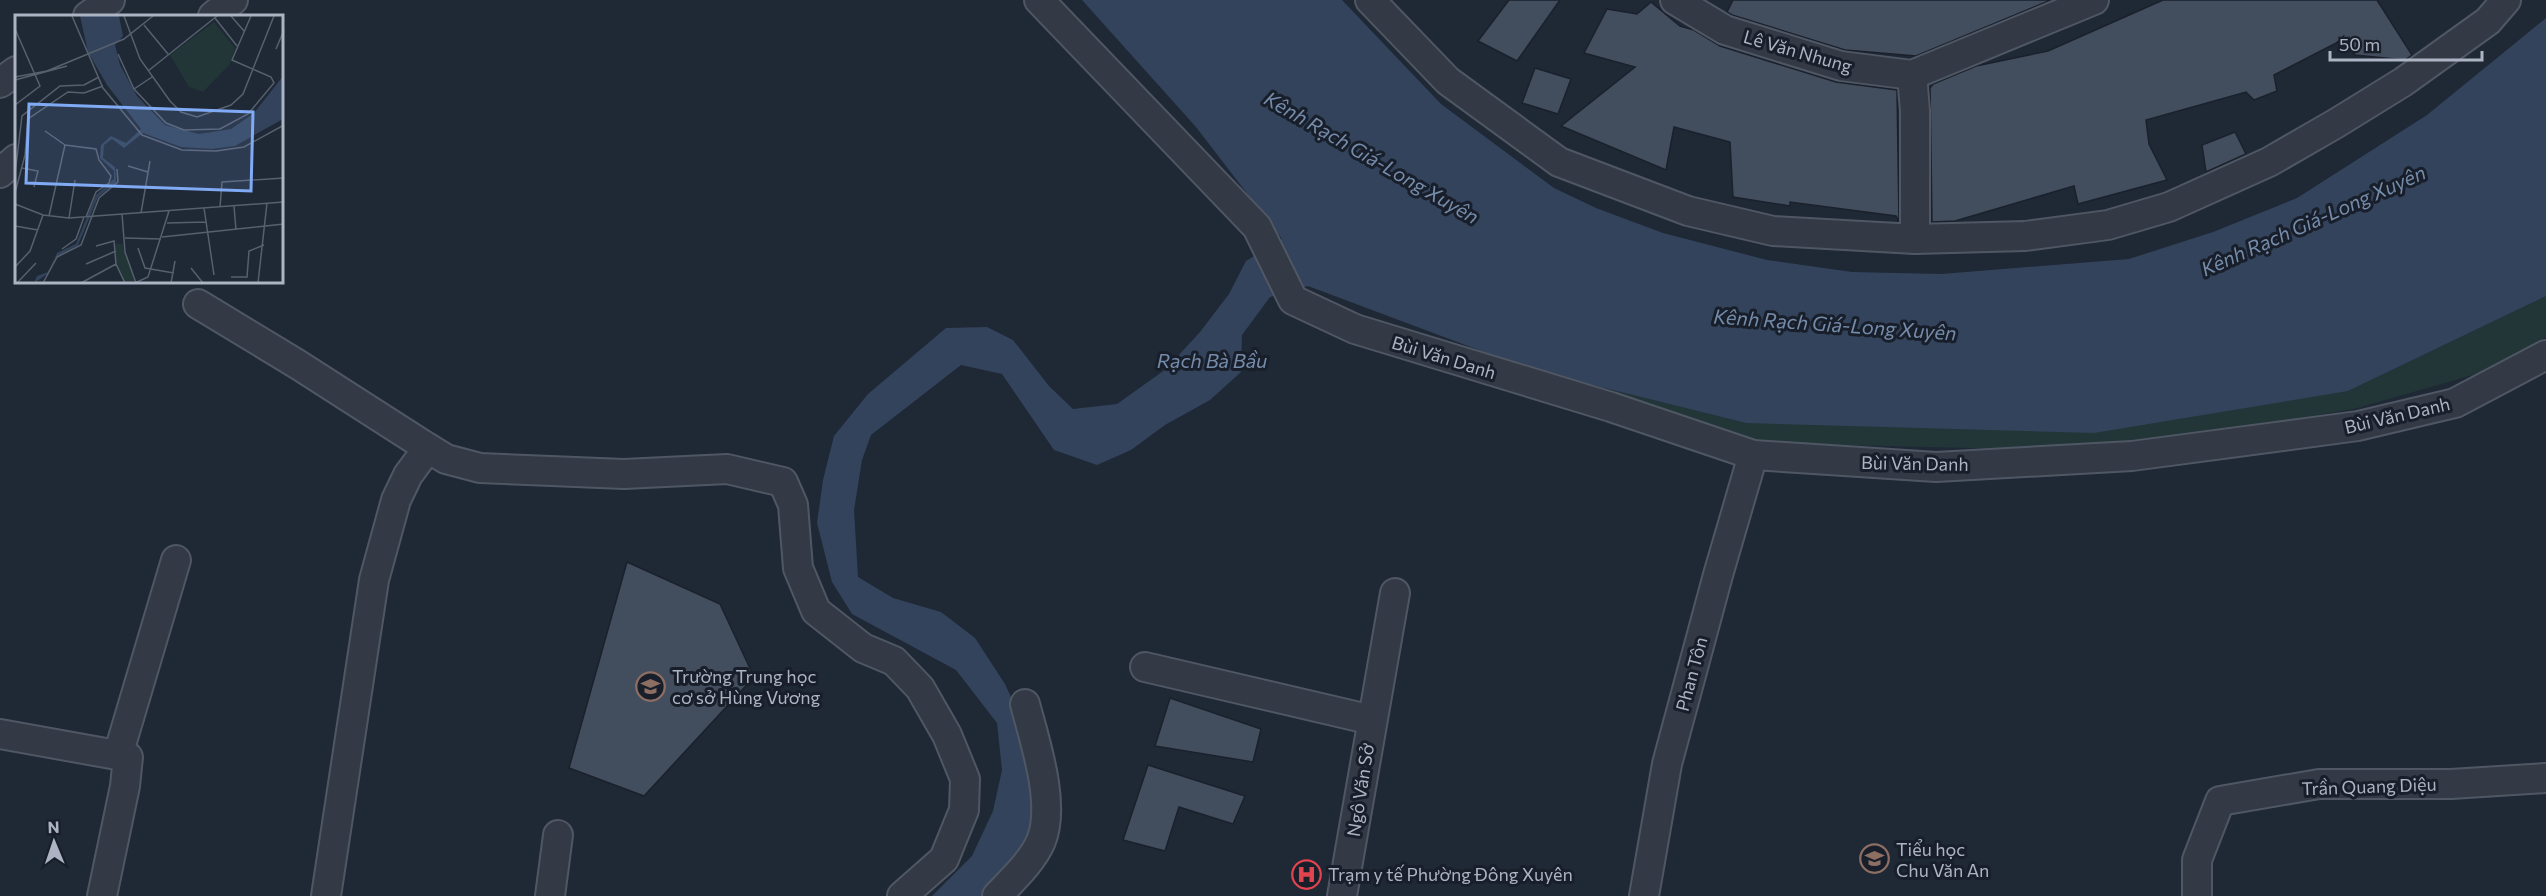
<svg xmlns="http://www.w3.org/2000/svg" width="2546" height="896" font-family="Commissioner,sans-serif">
	<rect width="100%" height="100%" fill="#1f2835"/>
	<path fill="#223537" d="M2546,296V337L2487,371L2354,409L2100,451L1751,443L1532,370L1746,423L2348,391Z"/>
	<path fill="#33435c" d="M1082,0H1342L1441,104L1554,188L1596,208L1663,233L1767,260L1852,272L1941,274L2129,259L2213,232L2297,198L2427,115L2546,18V296L2348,391L2094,433L1746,423L1532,370L1308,286L1270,297L1242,335L1241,372L1210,400L1165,425L1131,450L1097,465L1054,450L1002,374L961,365L871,435L862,460L854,510L858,577L893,598L941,612L975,638L1005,684L1021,719L1037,814L1020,856L983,896H932L972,856L993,811L1002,770L997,723L956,670L852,614L832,582L817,523L823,480L834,436L868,394L946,328L987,327L1013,340L1049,386L1073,409L1117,404L1166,369L1200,332L1229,294L1246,261L1282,239L1196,127Z"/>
	<g fill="#424d5d" stroke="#1a212c" stroke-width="1.5">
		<path d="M1509,0H1560L1517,61L1478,41Z"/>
		<path d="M1733,0H2051L1916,56L1845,50L1732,15L1727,12Z"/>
		<path d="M2163,0H2377L2412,55L2405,60L2355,55L2344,39L2274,75L2277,91L2254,100L2246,92L2146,120L2149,144L2167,180L2078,204L2074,186L1955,221L1932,222L1930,88L1933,84L1976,66L2048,51Z"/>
		<path d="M1651,2L1680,26L1694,30L1720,46L1836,82L1897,90L1899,221L1896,216L1790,202V206L1733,197L1730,142L1674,127L1666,170L1561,126L1635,67L1584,53L1607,9L1637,14Z"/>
		<path d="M1535,68L1571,79L1558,114L1522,103Z"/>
		<path d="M2235,132L2246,154L2206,172L2202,145Z"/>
		<path d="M627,562L720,604L754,677L644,796L569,768Z"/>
		<path d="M1170,698L1261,729L1253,762L1155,746Z"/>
		<path d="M1148,765L1245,796L1233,824L1179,807L1165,851L1123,840Z"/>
	</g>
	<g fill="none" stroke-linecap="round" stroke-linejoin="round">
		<defs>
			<g id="minor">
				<path d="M1039,0L1257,227L1293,300L1355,329L1611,407L1753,455L1936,467L2132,456L2358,426L2455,403L2546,355"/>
				<path d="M1370,0L1448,81L1559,162L1688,211L1773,231L1915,239L2025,236L2108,225L2169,207L2269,162L2335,124L2403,82L2488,21L2506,0"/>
				<path d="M1675,0L1725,30L1841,66L1912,75L2094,0"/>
				<path d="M88,16L110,0"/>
				<path d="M213,16L233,0"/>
				<path d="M1912,75L1915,111V239"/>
				<path d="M0,83L16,71"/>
				<path d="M0,173L16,159"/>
				<path d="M198,304L297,364L428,448L408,475L396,500L374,580L326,896"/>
				<path d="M428,448L446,459L480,468L624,474L727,469L783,482L793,505L798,568L816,611L863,648L894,661L920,688L947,735L965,779L964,810L944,859L902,896"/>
				<path d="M1145,667L1372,720"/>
				<path d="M0,734L128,757L125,786L102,896"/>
				<path d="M118,755L176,560"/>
				<path d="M550,896L558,835"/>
				<path d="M997,896C1012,880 1032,862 1041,841C1056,804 1035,742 1025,704"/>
				<path d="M1342,896L1395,593"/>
				<path d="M1644,896L1667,764L1718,575L1753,455"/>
				<path d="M2197,896V860L2220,801L2319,784H2451L2546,778"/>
			</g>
		</defs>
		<use href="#minor" stroke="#505764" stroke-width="32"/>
		<use href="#minor" stroke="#333a45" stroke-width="28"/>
	</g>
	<defs>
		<symbol id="school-ring" viewBox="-11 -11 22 22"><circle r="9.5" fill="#181f2a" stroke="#8d6e63" stroke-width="1.5"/><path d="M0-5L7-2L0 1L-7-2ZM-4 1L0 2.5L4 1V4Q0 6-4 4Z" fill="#8d6e63"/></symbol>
		<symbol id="hospital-ring" viewBox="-11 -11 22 22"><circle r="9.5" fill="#181f2a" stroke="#e0444e" stroke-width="1.5"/><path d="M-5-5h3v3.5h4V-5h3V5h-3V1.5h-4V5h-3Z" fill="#e0444e"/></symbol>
	</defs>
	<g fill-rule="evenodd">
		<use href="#school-ring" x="634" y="670" width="33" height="33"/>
		<use href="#school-ring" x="1858" y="842" width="33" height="33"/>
		<use href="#hospital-ring" x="1290" y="858" width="33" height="33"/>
	</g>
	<g text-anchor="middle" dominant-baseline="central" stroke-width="6" stroke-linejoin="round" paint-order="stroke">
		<g font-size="18" fill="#acb4c3" stroke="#181f2a">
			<text transform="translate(1798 51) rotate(16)">Lê Văn Nhung</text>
			<text transform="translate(1444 357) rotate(17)">Bùi Văn Danh</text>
			<text transform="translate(2397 415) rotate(-13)">Bùi Văn Danh</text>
			<text transform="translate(1915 463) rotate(1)">Bùi Văn Danh</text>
			<text transform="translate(1691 674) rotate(-75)">Phan Tôn</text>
			<text transform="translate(2369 786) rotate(-2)">Trần Quang Diệu</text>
			<text transform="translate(1360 790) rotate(-81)">Ngô Văn Sở</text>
		</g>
		<g font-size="18" fill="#acb4c3" stroke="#181f2a" text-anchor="start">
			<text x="672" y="676">Trường Trung học<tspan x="672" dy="21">cơ sở Hùng Vương</tspan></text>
			<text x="1896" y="849">Tiểu học<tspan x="1896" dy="21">Chu Văn An</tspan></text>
			<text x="1328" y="874">Trạm y tế Phường Đông Xuyên</text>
		</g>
		<g font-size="20" font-style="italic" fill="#758baa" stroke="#181f2a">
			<text transform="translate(1372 157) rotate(30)">Kênh Rạch Giá-Long Xuyên</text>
			<text transform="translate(2313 220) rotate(-24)">Kênh Rạch Giá-Long Xuyên</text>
			<text transform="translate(1835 324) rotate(4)">Kênh Rạch Giá-Long Xuyên</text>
			<text x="1212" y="360">Rạch Bà Bầu</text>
		</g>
	</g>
	<g transform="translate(15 15)">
		<rect width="268" height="268" fill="#1f2835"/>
		<path d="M199,7L220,33L215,49L188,77L174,72L155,40ZM100,229H107L120,268H110L101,249Z" fill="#223537"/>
		<path d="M65,1H104L108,21L100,30L105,50L122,81L150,110L184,119L216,114L239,98L268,61V104L220,131L197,134L166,132L128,118L109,133L97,124L89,130L88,143L100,152L101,168L83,182L63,230L40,243L34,258L19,268L22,261L33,257L42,238L61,229L81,180L99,164V156L85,143L86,130L96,121L111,128L126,114L92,70L73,37Z" fill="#33435c"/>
		<path fill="none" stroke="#57606e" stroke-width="1.5" d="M57,1L88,73L127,120L167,135L201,136L229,132L269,110M109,1L125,44L155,86L166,97L182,102L216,90L228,79L259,1M216,1L229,16M200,3L222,31M129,10L153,39M0,14L25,71L0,90M261,34L269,15M103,39L119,74L151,108L169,115L205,114L233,99L259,68L256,62L217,45L236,1M133,56L202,1M0,62L32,56L109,24L138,1M0,65L52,51M119,74L137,62M30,116L50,130L34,201M50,130L81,134L84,145L96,161L94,168L81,177L71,202M113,151L133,157M7,153L23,156L19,172M0,159L7,101L45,71L69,70L84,62M0,178L10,140L13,104L53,77L69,78L88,71M0,189L28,200L54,203L269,187M219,191L221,215M205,192L207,167L269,163M189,193L199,260M126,198L135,146M107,199L110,237L121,268M54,203L60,165M152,208L191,207M0,211L23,215M147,222L269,209M110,223L146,224M81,231L99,226L101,249L110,268M123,233L130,253L159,258M47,234L61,224L69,202M71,249L101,236M0,252L15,236L28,200M176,253L188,268M216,262H232L234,236L249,230M2,268L21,248M28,268L42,242L66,230L84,183L103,167L102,154M66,268L101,249M120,268L133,262L154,196M156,268L160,246M243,268L252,188"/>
		<path fill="#80aaf4" fill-opacity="0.15" stroke="#80aaf4" stroke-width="3" d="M14,89L238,97L236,176L11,168Z"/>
		<rect width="268" height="268" fill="none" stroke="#acb4c3" stroke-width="3"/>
	</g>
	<g transform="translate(54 842) rotate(358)" stroke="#181f2a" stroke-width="4.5" paint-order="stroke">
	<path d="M0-4.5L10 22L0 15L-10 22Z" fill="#acb4c3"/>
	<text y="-9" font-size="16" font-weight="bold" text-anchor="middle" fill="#acb4c3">N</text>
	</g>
	<path d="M2330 51v9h152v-9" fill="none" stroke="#acb4c3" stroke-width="3"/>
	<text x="2339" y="51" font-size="18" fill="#acb4c3" stroke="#181f2a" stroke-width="4.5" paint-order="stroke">50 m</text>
</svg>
